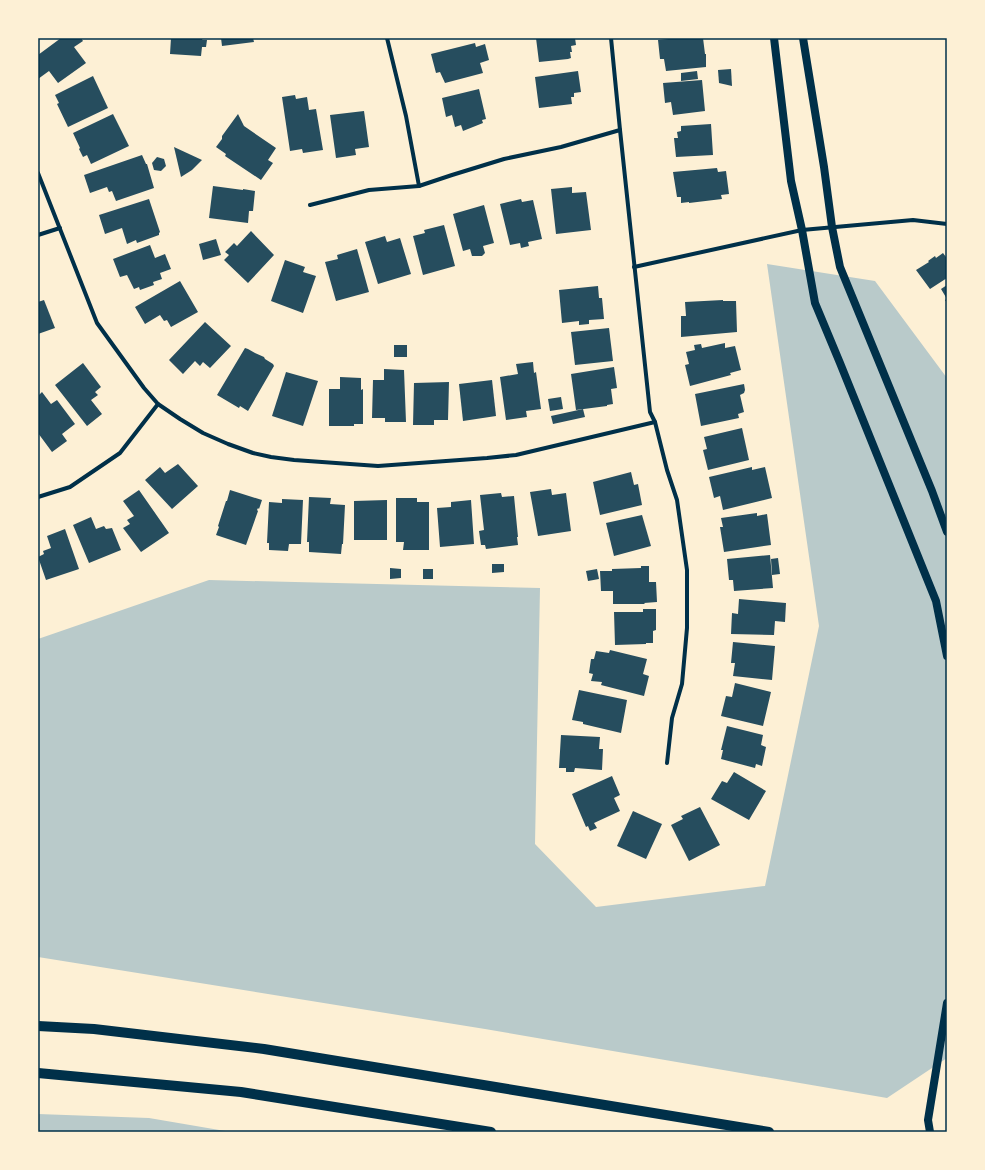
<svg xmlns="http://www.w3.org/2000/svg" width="985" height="1170" font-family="Mulish,sans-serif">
	<rect width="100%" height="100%" fill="#fdf0d5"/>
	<g fill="#b9caca">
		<path d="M767,264L875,281L947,378V1058L887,1098L485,1029L38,957V639L209,580L540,588L535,844L596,907L765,886L819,626Z"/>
		<path d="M38,1114L149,1118L231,1132H38Z"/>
	</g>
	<g fill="#264d5e">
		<path d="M61,38H81L83,41L74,47L86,63L58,83L49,71L38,79V55Z"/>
		<path d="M171,38H203L202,40H207L206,47H202L201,56L170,54Z"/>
		<path d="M221,38H253L254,42L222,46Z"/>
		<path d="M536,38H575L576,45L571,46L572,52H570L571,58L568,59L539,62Z"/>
		<path d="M679,38H703L705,54H706V67L666,71L664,59H660L658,40Z"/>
		<path d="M475,43L476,47L485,44L489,60L480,63L483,73L445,83L440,72L436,73L431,54Z"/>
		<path d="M731,69L732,86L719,83L718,70Z"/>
		<path d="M578,71L581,92L574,93V97H571L572,104L539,108L535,77Z"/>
		<path d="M697,71L698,79L681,81V73Z"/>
		<path d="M93,76L108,108L68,127L57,104L59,103L55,95Z"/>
		<path d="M702,80L705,111L673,115L671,102L665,103L663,83Z"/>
		<path d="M479,89L486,119L482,120L483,123L463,131L461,125L455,127L452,115L446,117L442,98Z"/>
		<path d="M295,95L296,99L307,97L309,110L316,109L323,150L303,153L302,149L290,151L282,97Z"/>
		<path d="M364,111L369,147L355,149L356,155L336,158L330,115Z"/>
		<path d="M113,114L129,146L91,164L87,155L83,157L79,149L80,148L73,133Z"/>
		<path d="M238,114L244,126L276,148L268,160L273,163L261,180L225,156L226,154L216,147L222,139V136Z"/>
		<path d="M711,124L713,155L676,157L674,138H678L677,132L681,131V126Z"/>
		<path d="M174,147L202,160L192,170L181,177Z"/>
		<path d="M142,155L146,164H147L154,188L116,201L112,191L109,192L107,187L90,193L84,175Z"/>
		<path d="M157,157L164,159L166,166L161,171L154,170L152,163Z"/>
		<path d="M717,168L718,172L726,171L729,194L721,195L722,199L689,203V202L681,203V197H677L673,172Z"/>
		<path d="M213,186L243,190V189L255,191L253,211H249L248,223L209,218Z"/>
		<path d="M572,187V193L586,192L591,230L556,234L551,189Z"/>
		<path d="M149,199L160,232L159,233V235L137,243L136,240L127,244L122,228L105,234L99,215Z"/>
		<path d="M521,199L522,202L533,200L542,239L528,242L529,246L521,248L520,243L510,245L500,204Z"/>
		<path d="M484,205L494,243L483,246L485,253L482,256H472L470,249L463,251L453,214Z"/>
		<path d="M444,225L455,266L423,275L413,236L425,233L424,230Z"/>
		<path d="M251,231L274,255L248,283L224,260L229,255L225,252L234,243L237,246Z"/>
		<path d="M385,236L387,242L400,238L411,274L378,284L365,242Z"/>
		<path d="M216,239L221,255L203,260L199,244Z"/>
		<path d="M150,245L155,258L165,254L171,269L160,273L162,279L153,282L154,285L140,290L139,287L134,289L127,275L120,277L113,259Z"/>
		<path d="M357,249L369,292L336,301L325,262L338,259L337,255Z"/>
		<path d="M943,253L946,257H947V278L930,289L916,270L929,262L928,261L935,256L936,258Z"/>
		<path d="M285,260L305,267L303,272L316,276L303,313L271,301Z"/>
		<path d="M180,281L198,312L171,327L167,320L164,321L160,315L145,324L135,307Z"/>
		<path d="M947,285V303L945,300L947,299L941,289Z"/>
		<path d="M598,286L599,298H602L604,319L589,320V324L579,325V321L562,323L559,290Z"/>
		<path d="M44,300L55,328L38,334V302Z"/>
		<path d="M723,300V301H736L737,332L681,337V316H686L685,302Z"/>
		<path d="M205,322L231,346L210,368L203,362L200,366L195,361L183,374L169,360Z"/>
		<path d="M609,328L613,361L575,365L571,332Z"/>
		<path d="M725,343V348L735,346L741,370L730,373L731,375L690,386L685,365L689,364L686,352L695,350L694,345L701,344L702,348Z"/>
		<rect x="394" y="345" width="13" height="12"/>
		<path d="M245,348L248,349L255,353L264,357L265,359L273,364L274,366L248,411L240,406L239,408L217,395Z"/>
		<path d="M533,362L534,373L536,372L541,409L526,411L527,417L506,420L500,377L518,374L516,364Z"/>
		<path d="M83,363L101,387L95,392L98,395L91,400L102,414L87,426L55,385Z"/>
		<path d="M614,367L617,388L611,389L613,404L607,405V406L576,410L571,374Z"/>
		<path d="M384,369L404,370L406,422H385V418H372L373,380H384Z"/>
		<path d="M286,372L318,381L303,426L272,416Z"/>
		<path d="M340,377L361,378V390L363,389V424H354V426H329V389H340Z"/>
		<path d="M492,380L496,416L463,421L459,384Z"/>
		<path d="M449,382L448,420H434V425H413L414,383Z"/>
		<path d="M744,384L745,390L744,393L740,395L744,412L738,414L739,418L701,426L695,394Z"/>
		<path d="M42,392L51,404L57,400L75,424L62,434L67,441L52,452L38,433V396Z"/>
		<path d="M561,397L563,409L550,411L548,399Z"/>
		<path d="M583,409L585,417L553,424L551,416Z"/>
		<path d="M742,428L749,460L708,470L703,450L707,449L704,437Z"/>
		<path d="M178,464L198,486L172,509L145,480L160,467L165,473Z"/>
		<path d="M752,467V470L765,467L772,498L723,510L720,496L714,498L709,477Z"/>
		<path d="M631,472L634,485L638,484L642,505L600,515L593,482Z"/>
		<path d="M551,489L552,495L566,493L571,531L538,536L530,492Z"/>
		<path d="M139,490L169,533L141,552L123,528L130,524L127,520L134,516L123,501Z"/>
		<path d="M230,490L262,500L259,509L258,508L257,510L258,511L246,545L216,535L219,527L218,526L226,501H227Z"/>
		<path d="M501,493L502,497L514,496L518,537H517L518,545L486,549L485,545H481L479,531L484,530L480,495Z"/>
		<path d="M309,497L331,498L330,504L345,505L343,544H342L341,554L309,552V542H307Z"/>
		<path d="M396,498H417V502H429V550H403L404,542H396Z"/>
		<path d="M282,499L303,500L301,544H289L288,551L269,550V543H267L269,502L282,503Z"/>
		<path d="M387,500V540H354V501Z"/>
		<path d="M471,500L474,544L440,547L437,508L451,507V502Z"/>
		<path d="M757,513V516L767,514L771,545L724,552L720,527H723L721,518Z"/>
		<path d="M642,515L651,546L614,556L606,523Z"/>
		<path d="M91,517L96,529L104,526L106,529L112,528L121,550L89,563L73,525Z"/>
		<path d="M65,529L79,569L46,580L38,557L44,554L43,551L51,548L47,536Z"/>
		<path d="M770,555L773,588L734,591L733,580H729L727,559Z"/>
		<path d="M778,558L780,574L772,575L771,559Z"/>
		<path d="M492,564H504V572L492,573Z"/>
		<path d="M641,566H649V582H656L657,602L644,603L645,604H613V591H601L600,571H612V569L641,568Z"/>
		<path d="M390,568L401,569V578L390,579Z"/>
		<rect x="423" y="569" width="10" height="10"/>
		<path d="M597,569L599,579L588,581L586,571Z"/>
		<path d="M739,599L786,603L785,622L775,621L774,635L731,634L732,613L738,614Z"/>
		<path d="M643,609H656V630L653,631V643H646V644L615,645L614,612H643Z"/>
		<path d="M733,642L775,646L772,680L733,676L735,663H731Z"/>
		<path d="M610,650L647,659L643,674L649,676L644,696L601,685L602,682L591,681L593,674L589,673L591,659H594L596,651L609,653Z"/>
		<path d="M735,683L771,692L763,726L721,716L726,696L732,697Z"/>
		<path d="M579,690L627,700L621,733L583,724V722L572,720Z"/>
		<path d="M727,726L763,735L761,745L766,747L762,766L756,764L755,768L721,759L723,750H721Z"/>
		<path d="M561,735L600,737L599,749H603L602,770L575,768L574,772H566V768H559Z"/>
		<path d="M734,772L766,791L749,820L711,799L722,781L727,783Z"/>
		<path d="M612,776L620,795L614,798L620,811L594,823L597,828L590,831L588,826L586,827L572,794Z"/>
		<path d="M700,807L720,845L689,861L671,825L683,819L681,816Z"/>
		<path d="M633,811L662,824L646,859L617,846Z"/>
	</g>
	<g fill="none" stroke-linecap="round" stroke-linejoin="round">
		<g stroke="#003049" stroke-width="4">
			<path d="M387,38L406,116L419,186"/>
			<path d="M611,38L620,130L650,412L655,422L667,470L677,500L687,570V628L682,684L672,718L667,763"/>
			<path d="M38,173L97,323L144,388L158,404L180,419L203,433L228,444L253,453L271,457L294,460L378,466L487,458L516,455L655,422"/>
			<path d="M310,205L369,190L419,186L452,175L504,159L561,147L620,130"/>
			<path d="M38,235L60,228"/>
			<path d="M634,267L802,230L913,220L947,224"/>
			<path d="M38,497L70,487L120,453L158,404"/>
		</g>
		<g stroke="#003049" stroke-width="8">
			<path d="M774,38L791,181L802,230L815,303L840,363L936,601L947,656"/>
			<path d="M803,38L824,167L832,227L840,267L932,491L947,532"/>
			<path d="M930,1132L928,1120L947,1003"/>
		</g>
		<g stroke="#003049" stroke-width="10">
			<path d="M38,1026L94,1029L264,1049L769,1132"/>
			<path d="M38,1073L241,1092L491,1132"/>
		</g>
	</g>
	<rect width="985" height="1170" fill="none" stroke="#fdf0d5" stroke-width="78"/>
	<rect x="39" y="39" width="907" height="1092" fill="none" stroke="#003049" stroke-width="1.5"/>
</svg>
